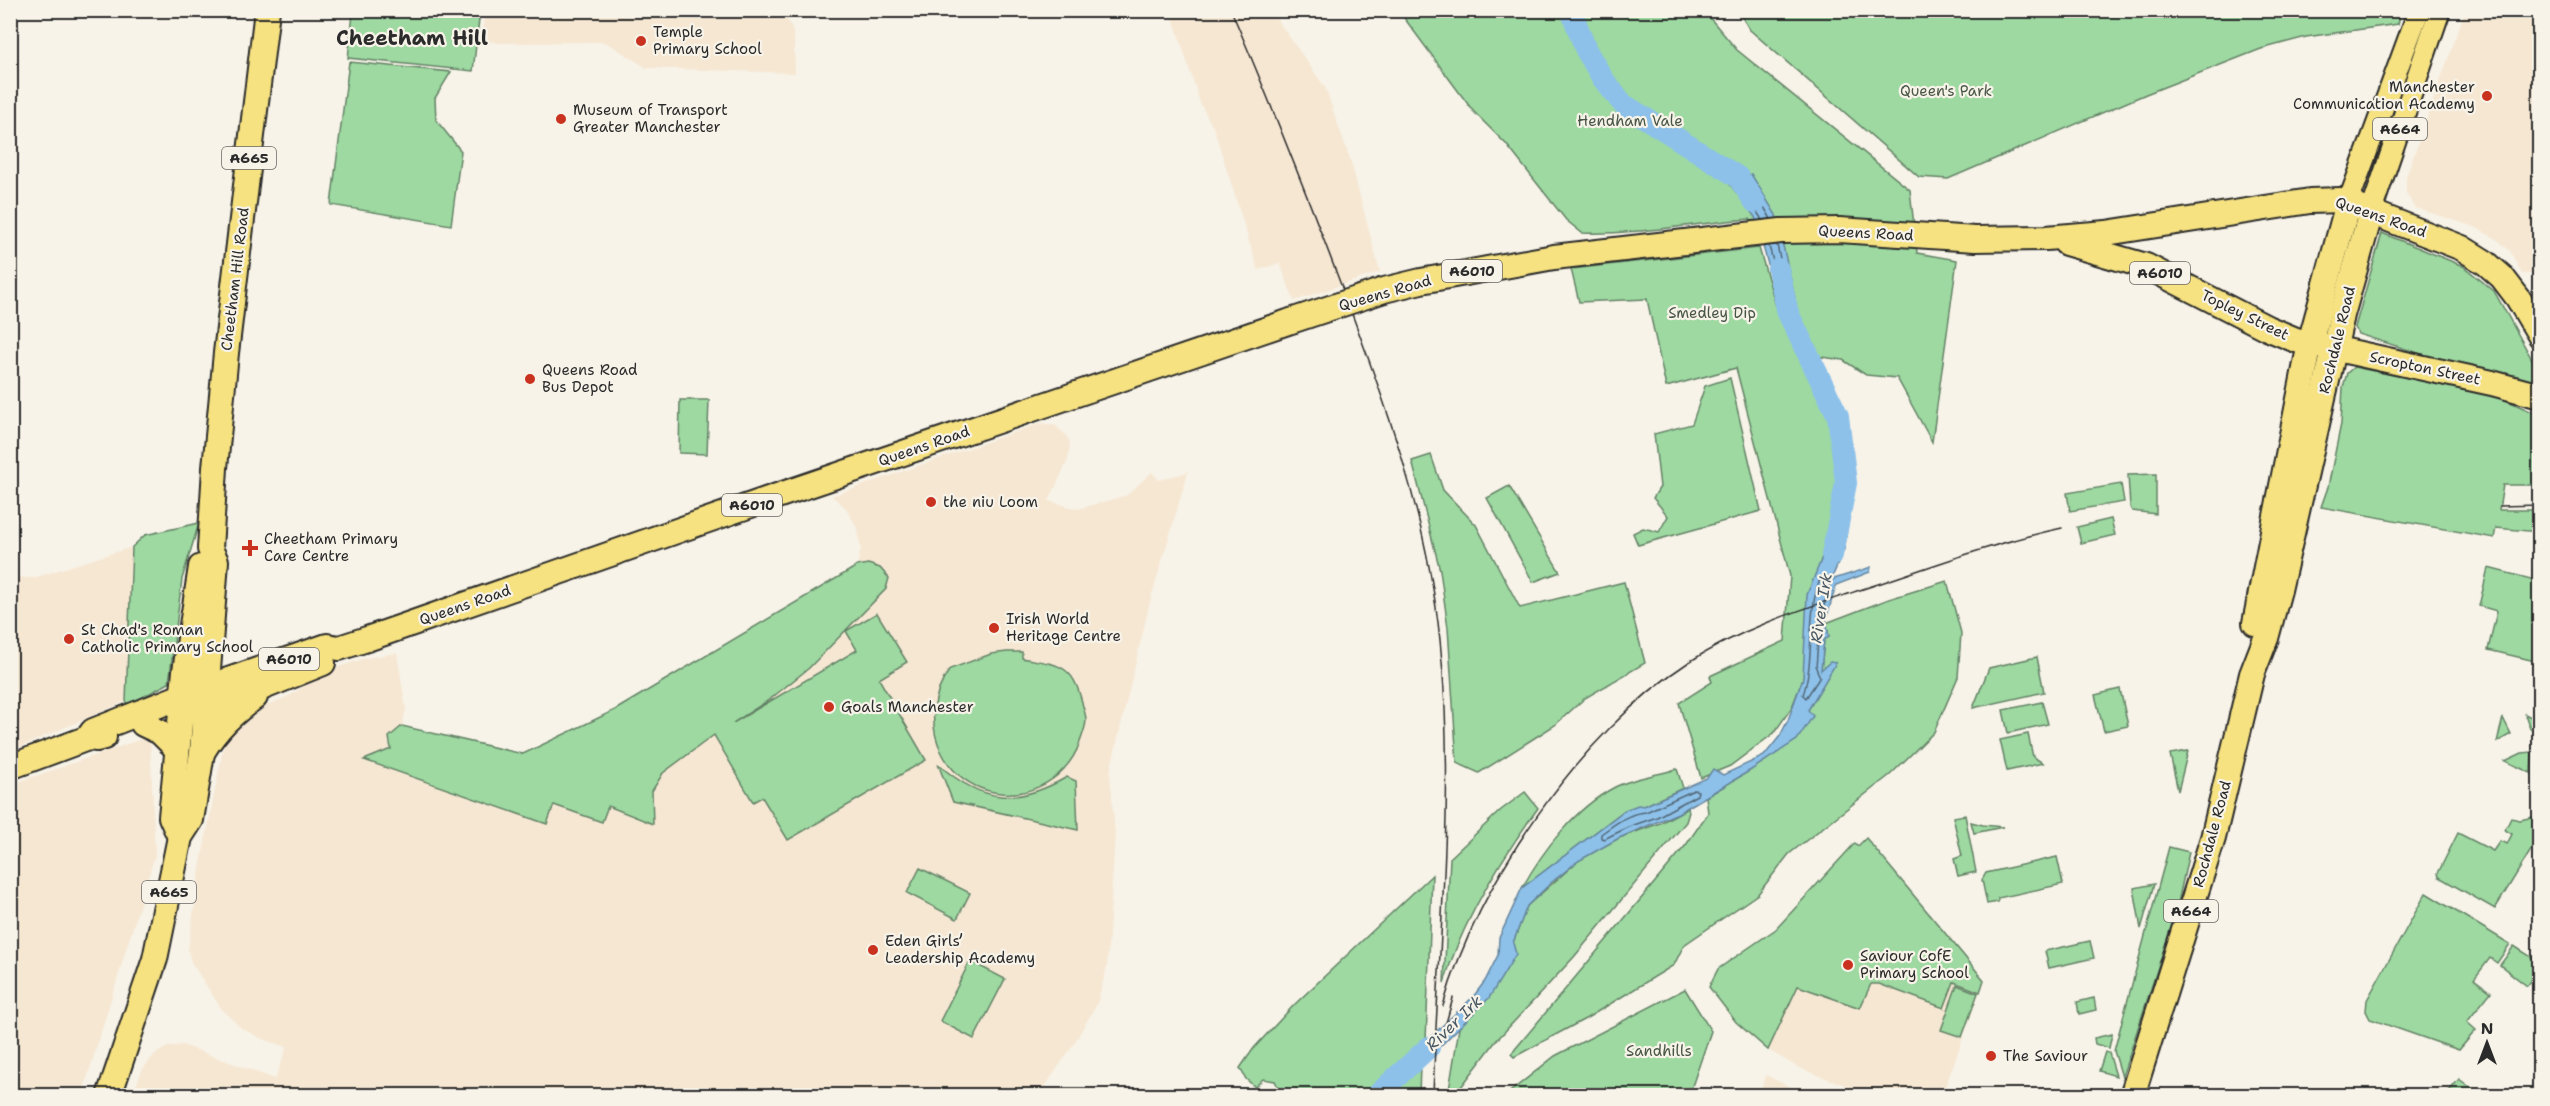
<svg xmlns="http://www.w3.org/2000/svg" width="2550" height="1106" font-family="'Shantell Sans',sans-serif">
	<rect width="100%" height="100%" fill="#f7f3e8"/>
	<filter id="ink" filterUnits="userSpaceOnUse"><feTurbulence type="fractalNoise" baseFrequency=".0167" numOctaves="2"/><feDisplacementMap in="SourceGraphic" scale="12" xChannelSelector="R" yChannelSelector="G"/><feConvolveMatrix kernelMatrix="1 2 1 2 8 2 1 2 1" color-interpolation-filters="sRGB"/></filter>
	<g filter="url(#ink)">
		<g fill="#f6e7d3">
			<path d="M485,11H782L792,28L794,38L795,73L647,68L607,43L600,42L500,43L481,40Z"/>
			<path d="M1171,11H1271L1325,87L1351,162L1380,272L1294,301L1280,263L1258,270L1214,129L1200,103Z"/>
			<path d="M2465,11H2539V274H2522L2510,251L2499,241L2475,227L2415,208L2406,193V177Z"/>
			<path d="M1041,423L1056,426L1066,435L1070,442L1068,460L1049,501L1078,509L1127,495L1152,472L1159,480L1188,472L1150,602L1110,772L1115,834L1107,967L1097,1004L1072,1047L1039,1095L132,1096L142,1070L154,1055L167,1047L183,1045L275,1079L287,1047L262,1039L241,1028L222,1010L191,962L188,950L200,868L224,744L234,728L254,711L291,695L326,671L366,658L397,653L406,709L402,726L523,754L615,710L857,566L861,549L856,526L846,508L832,496Z"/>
			<path d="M132,547L126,701L11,751L10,577L33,578Z"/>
			<path d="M150,736L155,855L82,1095H11L10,785Z"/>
			<path d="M1866,838L1984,980L1942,1096L1872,1095L1799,1068L1768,1050L1748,1034L1724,1008L1709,987L1718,969L1776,929L1855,843L1858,846Z"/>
			<path d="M1766,1075L1790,1087L1811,1095H1759Z"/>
		</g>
		<g fill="#9dd9a1" stroke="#648266" stroke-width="1.5">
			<path d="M334,11H480L473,71L348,58L353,14Z"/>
			<path d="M1399,11H1704L1737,50L1910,190L1917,253L1957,260L1932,442L1897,378L1866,375L1843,360L1815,356L1802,333L1776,252L1750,219C1694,223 1638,235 1582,233L1566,220L1506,144L1473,111Z"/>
			<path d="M1738,11H2401L2398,24L2306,37L2261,49L2146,94L1948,179L1919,177L1750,30Z"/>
			<path d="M349,62L451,72L435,98L436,120L461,151L451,225L331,205Z"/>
			<path d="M2382,233L2463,266L2494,291L2539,372V388L2507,381L2358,334L2355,327Z"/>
			<path d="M1759,248L1776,306L1831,419L1840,498L1813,587L1804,676L1792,707L1774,733L1730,766L1701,778L1679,703L1712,682L1710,676L1785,641L1790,576L1736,368L1666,387L1647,299L1579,302L1571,269Z"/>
			<path d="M2354,367L2497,396L2539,415V485H2503L2499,510H2539V532L2496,528L2494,538L2321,507L2328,487L2341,424L2343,387L2347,373Z"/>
			<path d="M1730,378L1761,511L1638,545L1633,533L1643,528L1659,532L1668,516L1653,498L1660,487L1654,434L1692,424L1705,386Z"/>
			<path d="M680,400H709L707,454L679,453Z"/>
			<path d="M1431,455L1443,490L1476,525L1520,608L1624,582L1645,663L1585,698L1555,725L1479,773L1457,763L1448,628L1440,570L1412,461Z"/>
			<path d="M2156,474V514L2132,511L2130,507L2128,475Z"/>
			<path d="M2121,484L2124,502L2070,511L2067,493Z"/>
			<path d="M1509,486L1560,572L1533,582L1487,498Z"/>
			<path d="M2111,519L2115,535L2081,543L2077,527Z"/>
			<path d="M199,523L182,579L169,683L128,705L126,701L132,547L145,535Z"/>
			<path d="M868,564L880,568L889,578L886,589L809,668L769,700L733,723L857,650L846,631L877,613L907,662L879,679L926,760L788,840L762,797L753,802L714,735L663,773L652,791L653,824L608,806L602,822L554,805L547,824L364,760L391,749L389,737L402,726L523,754L615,710L857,566Z"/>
			<path d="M2488,568L2539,581V666L2535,661L2488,650L2497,611L2479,606Z"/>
			<path d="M1947,581L1961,633L1958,677L1934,732L1890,775L1789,854L1758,894L1684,945L1674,965L1587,1018L1514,1057L1511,1054L1686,845L1708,813L1706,797L1751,770L1808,710L1835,663L1821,671L1824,639L1829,637L1826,623L1889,599Z"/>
			<path d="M1007,652H1022V658C1035,661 1054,662 1065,670C1075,677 1079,691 1082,702C1083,708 1086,714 1086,720C1086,727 1082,736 1080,742C1066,783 1020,804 980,788C963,781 949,768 941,751C928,723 933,693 950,669L991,654Z"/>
			<path d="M2037,657L2044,692L1973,708L1989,668Z"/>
			<path d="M2120,689L2128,726L2104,731L2095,695Z"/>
			<path d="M2042,702L2048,724L2008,733L2003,710Z"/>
			<path d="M2525,714L2539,721V732L2530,729Z"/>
			<path d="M2503,718L2511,734L2497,742Z"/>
			<path d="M2028,734L2033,757L2043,763L2007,771L2000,740Z"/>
			<path d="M2188,751L2178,791L2170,754Z"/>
			<path d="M2532,752L2531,773L2505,761L2522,753Z"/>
			<path d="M938,764C982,803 1017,806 1067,777L1076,781L1078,830L953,802Z"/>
			<path d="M1677,769L1683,788L1644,806L1625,810L1522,888C1543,850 1575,808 1615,787C1633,778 1657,775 1677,769Z"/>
			<path d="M1525,792L1538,808C1502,858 1461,923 1444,983L1450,858L1501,810Z"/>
			<path d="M1688,808L1689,812L1686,822L1574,957L1496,1041L1455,1095L1448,1096L1459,1028L1513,943L1527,906L1578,861L1619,838L1660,823Z"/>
			<path d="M1965,815L1976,872L1958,876L1954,859L1962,856L1953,817Z"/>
			<path d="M2538,816L2539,837L2495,909L2439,877L2438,873L2458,833L2493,851L2500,841L2507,844L2512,834L2505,830L2511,818L2520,820Z"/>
			<path d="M1971,822L1983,825L2003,827L1974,833Z"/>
			<path d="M1866,838L1984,980L1980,992L1954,982L1944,1008L1879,984H1871L1860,1008L1798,986L1768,1050L1736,1022L1709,987L1718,969L1776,929L1855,843L1858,846Z"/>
			<path d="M2169,847L2189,852L2176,912L2122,1077L2114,1051Z"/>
			<path d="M2057,857L2063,884L1998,898V902L1987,904L1982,880L1986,873Z"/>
			<path d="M920,868L970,893L957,919L907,893Z"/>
			<path d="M1432,875L1426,1041L1367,1095H1279L1280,1091L1275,1081L1263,1079L1255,1087L1246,1079L1240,1068L1254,1048L1294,1005Z"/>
			<path d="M2154,884L2141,929L2134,888Z"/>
			<path d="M2426,893L2510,944L2497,963L2490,958L2474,979L2491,992L2467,1022L2476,1030L2459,1050L2370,1019L2366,1011L2367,1000Z"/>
			<path d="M2090,941L2094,958L2049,968L2045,951Z"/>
			<path d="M2514,946L2539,962V971L2527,986L2500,965Z"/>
			<path d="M970,961L1005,979L974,1039L940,1021Z"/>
			<path d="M1957,985L1978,993L1962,1037L1941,1030Z"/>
			<path d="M1685,989L1711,1031L1689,1095H1506L1555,1056Z"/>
			<path d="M2094,998L2096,1010L2079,1014L2077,1002Z"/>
			<path d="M2112,1034L2109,1048L2095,1044L2094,1038Z"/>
			<path d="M2105,1052L2109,1053L2116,1076L2099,1071Z"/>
			<path d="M1420,1066L1419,1095L1383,1096Z"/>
			<path d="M2459,1079L2481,1095H2446Z"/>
		</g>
		<g fill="#8dc1ea" stroke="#66859e" stroke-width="1.5">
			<path d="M1751,174L1776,215L1795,298L1778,301L1755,217L1729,183Z"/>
			<path d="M1830,527H1847L1845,547L1831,580L1871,567L1870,572L1836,585L1826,620L1829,637L1824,640L1821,670L1830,662L1836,663L1808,710L1813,716L1797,740L1751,770L1678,813L1619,838L1578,861L1552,882L1527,906L1513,943L1516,954L1489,998L1420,1066L1406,1075V1060L1473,997L1485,981L1498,955L1499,938L1522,888L1625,810L1638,805L1644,806L1707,778L1713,769L1723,775L1764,756L1780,736L1788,720L1803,678L1807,595L1823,555Z"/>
		</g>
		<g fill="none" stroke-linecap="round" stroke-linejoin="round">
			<g stroke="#526777" stroke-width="1.5">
				<path d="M1762,220L1742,187L1743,183H1750L1771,219"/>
				<path d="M1769,246L1781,292L1785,293L1787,290L1777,245"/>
				<path d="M1824,575L1830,586L1820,619L1822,633L1818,640L1816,668L1820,677L1806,698L1803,695C1816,656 1805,615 1821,577Z"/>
				<path d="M1694,790L1698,791L1697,795L1657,817L1631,826L1604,839L1601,838V834C1616,823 1629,813 1646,812Z"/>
			</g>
			<g stroke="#8dc1ea" stroke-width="22">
				<path d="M1571,10L1586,50L1603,79L1623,104L1738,177L1755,202"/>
				<path d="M1778,269L1788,313L1838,416L1846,483L1832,555"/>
				<path d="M1376,1096L1429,1047"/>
			</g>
			<defs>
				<g id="major">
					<path d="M2348,203L2419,10"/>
					<path d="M2371,212L2440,10"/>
				</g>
				<g id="highway">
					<path d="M2066,243L2146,266L2267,328L2296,340L2492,383L2540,396"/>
					<path d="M1384,290L1421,281L1554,257L1781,231L1839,230L1975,239L2046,238L2106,233L2310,201L2340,200L2462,248L2486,263L2502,277L2518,298L2540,335"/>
					<path d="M2255,623L2310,343L2348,203"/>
					<path d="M192,710L261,688L323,663"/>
					<path d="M143,724L160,732L177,749"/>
					<path d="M88,738L93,731L182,696L327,646L339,648L367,639L774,497L1291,321"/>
					<path d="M203,751C217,728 233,713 255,697"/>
					<path d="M10,767L88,738L97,739L104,737"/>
					<path d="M180,837L171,817L185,671L201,567"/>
					<path d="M109,1096L155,959L180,837L191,820L202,753L216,561L210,549L215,468L226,353L267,10"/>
					<path d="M2132,1096L2213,838L2252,674L2266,638L2279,590L2342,315L2371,212"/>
				</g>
			</defs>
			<use href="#major" stroke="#2b2b2b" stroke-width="24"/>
			<use href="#highway" stroke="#2b2b2b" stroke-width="28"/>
			<use href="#major" stroke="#f6e281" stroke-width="20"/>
			<use href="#highway" stroke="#f6e281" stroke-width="24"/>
			<g stroke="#2b2b2b" stroke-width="1.5">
				<path d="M1231,10C1269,98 1304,188 1338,277C1383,395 1427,513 1440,640C1456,791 1438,944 1433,1096"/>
				<path d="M2500,506L2540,505"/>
				<path d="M1443,1006C1477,883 1581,732 1689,662C1745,626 1809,607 1872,586C1935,565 1997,542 2062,528"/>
				<path d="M1441,1041L1453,998"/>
			</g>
			<defs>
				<path id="highway-bridge" d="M1291,321L1384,290"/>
			</defs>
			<use href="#highway-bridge" stroke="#2b2b2b" stroke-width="28" stroke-linecap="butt"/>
			<use href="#highway-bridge" stroke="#f6e281" stroke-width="24"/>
		</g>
	</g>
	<g fill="#c8321e" stroke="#f7f3e8" stroke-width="2">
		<circle cx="641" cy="41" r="6"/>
		<circle cx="2487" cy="96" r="6"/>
		<circle cx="561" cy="119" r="6"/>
		<circle cx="530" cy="379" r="6"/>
		<circle cx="931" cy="502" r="6"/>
		<path d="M247 539h6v6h6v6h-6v6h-6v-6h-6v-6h6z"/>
		<circle cx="994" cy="628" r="6"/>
		<circle cx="69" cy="639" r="6"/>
		<circle cx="829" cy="707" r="6"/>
		<circle cx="873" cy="950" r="6"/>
		<circle cx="1848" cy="965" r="6"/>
		<circle cx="1991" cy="1056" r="6"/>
	</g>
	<g text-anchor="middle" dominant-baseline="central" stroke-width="4.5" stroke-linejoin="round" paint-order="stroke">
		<g fill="#f7f3e8" stroke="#686764" stroke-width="1.5">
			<rect x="2373" y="118" width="54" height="22" rx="4.5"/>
			<rect x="222" y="147" width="54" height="22" rx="4.5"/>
			<rect x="1442" y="260" width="60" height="22" rx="4.5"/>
			<rect x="2130" y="262" width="60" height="22" rx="4.5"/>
			<rect x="722" y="494" width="60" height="22" rx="4.5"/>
			<rect x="259" y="648" width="60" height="22" rx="4.5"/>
			<rect x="142" y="881" width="54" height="22" rx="4.5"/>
			<rect x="2164" y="900" width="54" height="22" rx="4.5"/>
		</g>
		<g font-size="14" font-weight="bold" fill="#2b2b2b">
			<text x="2400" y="129">A664</text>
			<text x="249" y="158">A665</text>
			<text x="1472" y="271">A6010</text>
			<text x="2160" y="273">A6010</text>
			<text x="752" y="505">A6010</text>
			<text x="289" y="659">A6010</text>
			<text x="169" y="892">A665</text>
			<text x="2191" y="911">A664</text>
		</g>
		<g font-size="15" fill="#2b2b2b" stroke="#f7f3e8" text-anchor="start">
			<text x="653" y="32">Temple<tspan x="653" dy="17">Primary School</tspan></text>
			<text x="2475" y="87" text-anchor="end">Manchester<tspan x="2475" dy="17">Communication Academy</tspan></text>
			<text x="573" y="110">Museum of Transport<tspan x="573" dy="17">Greater Manchester</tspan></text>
			<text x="542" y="370">Queens Road<tspan x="542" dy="17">Bus Depot</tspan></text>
			<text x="943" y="502">the niu Loom</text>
			<text x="264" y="539">Cheetham Primary<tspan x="264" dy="17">Care Centre</tspan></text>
			<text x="1006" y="619">Irish World<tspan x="1006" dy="17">Heritage Centre</tspan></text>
			<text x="81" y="630">St Chad's Roman<tspan x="81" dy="17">Catholic Primary School</tspan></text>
			<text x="841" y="707">Goals Manchester</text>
			<text x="885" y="941">Eden Girls’<tspan x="885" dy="17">Leadership Academy</tspan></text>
			<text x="1860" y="956">Saviour CofE<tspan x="1860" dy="17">Primary School</tspan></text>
			<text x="2003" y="1056">The Saviour</text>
		</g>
		<g font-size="15" fill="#485648" stroke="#f7f3e8">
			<text x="1946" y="91">Queen's Park</text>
			<text x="1630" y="121">Hendham Vale</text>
			<text x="1712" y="313">Smedley Dip</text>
			<text x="1659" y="1051">Sandhills</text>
		</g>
		<g font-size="15" fill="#2b2b2b" stroke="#f7f3e8">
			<text transform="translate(2381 217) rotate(19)">Queens Road</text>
			<text transform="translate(1866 233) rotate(3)">Queens Road</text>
			<text transform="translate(235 279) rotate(-83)">Cheetham Hill Road</text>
			<text transform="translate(1385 293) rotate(-16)">Queens Road</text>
			<text transform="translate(2245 315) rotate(26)">Topley Street</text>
			<text transform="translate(2337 340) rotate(-76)">Rochdale Road</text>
			<text transform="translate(2425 368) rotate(12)">Scropton Street</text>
			<text transform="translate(924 446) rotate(-19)">Queens Road</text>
			<text transform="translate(465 605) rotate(-19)">Queens Road</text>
			<text transform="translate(2212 834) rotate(-75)">Rochdale Road</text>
		</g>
		<g font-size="16" font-style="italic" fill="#485864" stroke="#f7f3e8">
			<text transform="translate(1821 608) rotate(-81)">River Irk</text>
			<text transform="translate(1454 1023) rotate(-44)">River Irk</text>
		</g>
		<g font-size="21" font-weight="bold" fill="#2b2b2b" stroke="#f7f3e8">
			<text x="412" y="38">Cheetham Hill</text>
		</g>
	</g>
	<rect width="2550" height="1106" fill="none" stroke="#f7f3e8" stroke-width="36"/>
	<rect x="18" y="18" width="2514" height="1070" fill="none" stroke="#2b2b2b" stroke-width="2" filter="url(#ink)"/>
	<g transform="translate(2487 1043)" stroke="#f7f3e8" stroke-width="4.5" paint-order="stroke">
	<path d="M0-4.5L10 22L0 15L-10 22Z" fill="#2b2b2b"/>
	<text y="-9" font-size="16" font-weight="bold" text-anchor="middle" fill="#2b2b2b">N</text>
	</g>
</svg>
